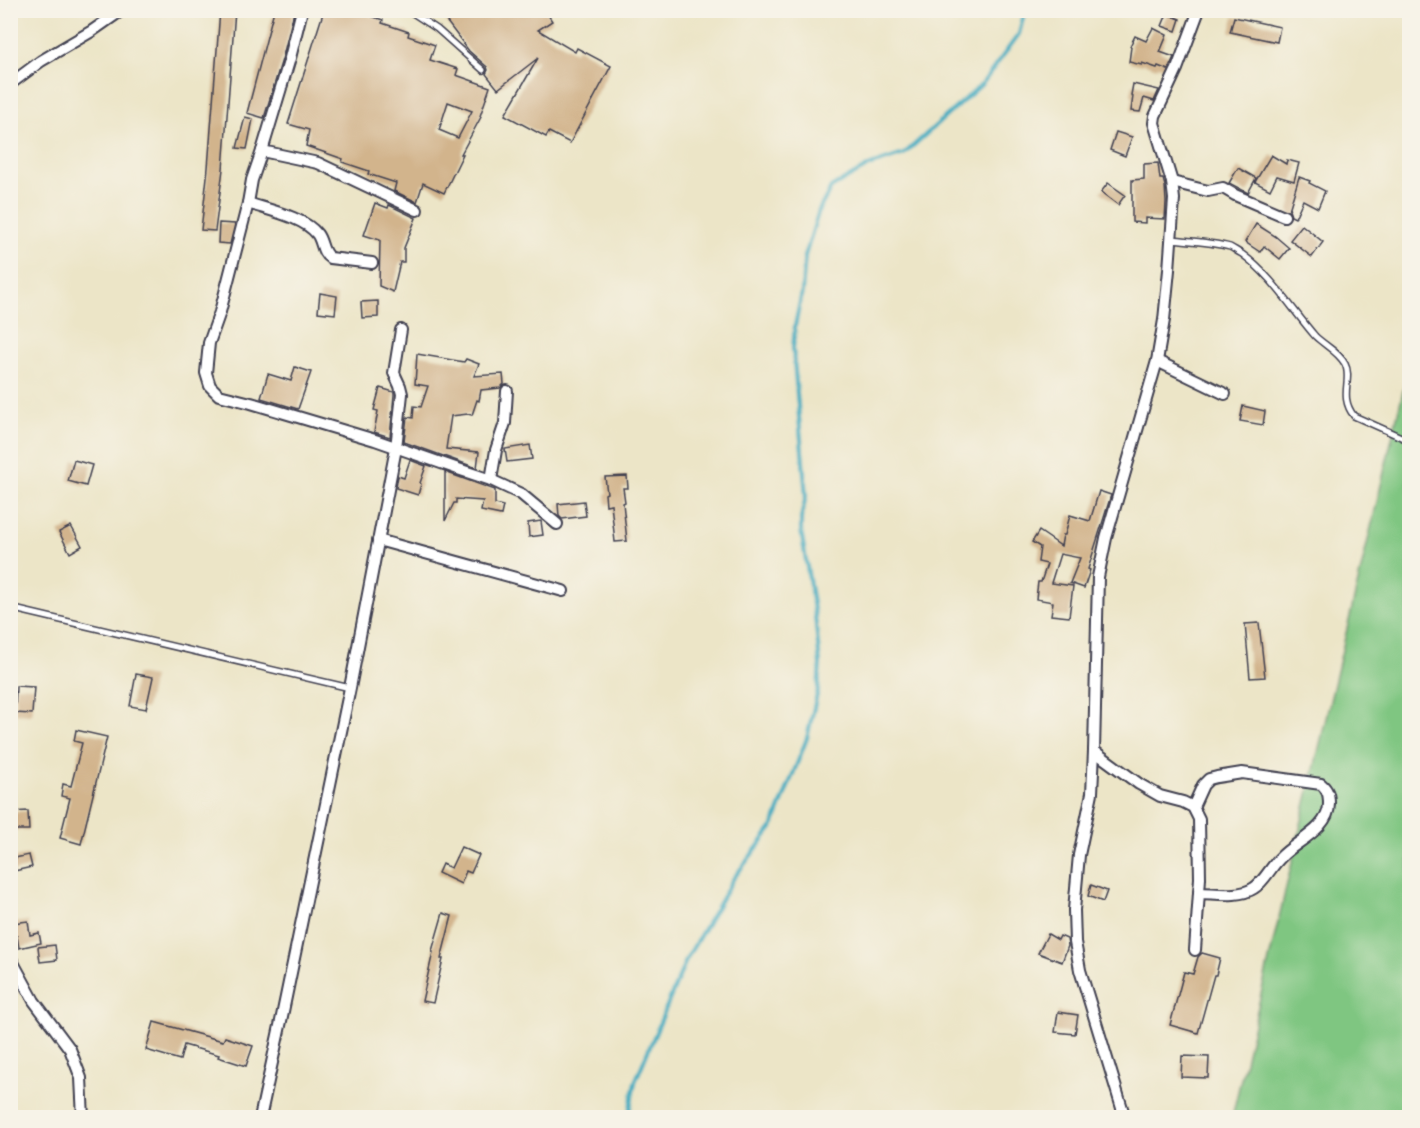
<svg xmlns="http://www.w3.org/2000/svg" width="1420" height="1128" font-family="Alegreya,serif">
	<rect width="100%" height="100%" fill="#f7f3e8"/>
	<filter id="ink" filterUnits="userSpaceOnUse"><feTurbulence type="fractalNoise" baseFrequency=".0167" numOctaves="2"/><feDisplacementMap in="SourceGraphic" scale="12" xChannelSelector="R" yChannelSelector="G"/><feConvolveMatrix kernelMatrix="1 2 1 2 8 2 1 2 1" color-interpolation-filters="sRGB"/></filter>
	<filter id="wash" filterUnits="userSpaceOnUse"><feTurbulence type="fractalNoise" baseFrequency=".008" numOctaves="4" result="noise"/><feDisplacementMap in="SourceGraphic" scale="24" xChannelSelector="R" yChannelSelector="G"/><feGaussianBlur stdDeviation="1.35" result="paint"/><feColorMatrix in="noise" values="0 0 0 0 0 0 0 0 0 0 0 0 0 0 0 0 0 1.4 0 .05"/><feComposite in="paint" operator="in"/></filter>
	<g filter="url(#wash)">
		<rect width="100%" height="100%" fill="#ece5c7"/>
		<path fill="#7fc681" stroke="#50745e" stroke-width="1.5" d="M1409,366V1117H1232Z"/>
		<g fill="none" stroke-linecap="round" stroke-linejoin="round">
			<path stroke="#42acc1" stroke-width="4" d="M628,1118L635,1082L687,958L733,879L772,828L807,738L818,690L820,664L815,616L801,530V518L806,496L793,349L795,326L802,292L805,256L819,210L831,188L851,176L871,165L904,154L982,84L1019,34L1025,10"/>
		</g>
		<g id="blocks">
			<g fill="#d2b48c" fill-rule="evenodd">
				<path d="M220,10H235L223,169L215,231L201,230L208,168Z"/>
				<path d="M274,10L294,12L283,56L264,118L247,113Z"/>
				<path d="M324,10H353L383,20L382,23L409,32L408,36L435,45L430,60L458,69L456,75L490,87L480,116L481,117L461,154H463L444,193L423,183L417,202L394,191L396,183L368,174L369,171L342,162L343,159L306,146L309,130L288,124ZM448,102L472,111L458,138L439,130Z"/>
				<path d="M438,10H545L552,21L538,30L575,52L577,48L611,66L570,143L549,132L546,137L505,115L538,58L498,89L486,74L488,70L487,67L469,51Z"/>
				<path d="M1167,14L1180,19L1176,31L1162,26Z"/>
				<path d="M1234,17L1280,27L1277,42L1230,32Z"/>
				<path d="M1153,28L1167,35L1160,52L1174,57L1168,70L1158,66L1157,68L1142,63V65L1129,62L1131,47L1130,46L1135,36L1146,41Z"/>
				<path d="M1133,84L1159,90L1154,101L1144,98L1140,112L1131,111L1133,96L1131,95Z"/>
				<path d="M245,117L253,119L247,149L237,148Z"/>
				<path d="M1116,132L1132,137L1125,156L1110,150Z"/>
				<path d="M1271,155L1286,164L1287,160L1299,163L1294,181L1277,176L1270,190L1255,182Z"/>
				<path d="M1158,163L1160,179H1163L1165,186L1166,202L1165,219L1145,218V223L1132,222V180L1144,179V164Z"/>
				<path d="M1238,168L1256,178L1248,193L1229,183Z"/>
				<path d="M1299,177L1310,181L1309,183L1325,191L1318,208L1303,200L1295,218L1291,216L1289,210Z"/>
				<path d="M1108,183L1125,195L1118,205L1101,192Z"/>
				<path d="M375,203L388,208L389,205L416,218L404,248V262H400L393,292L379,286L380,240L364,235Z"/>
				<path d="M219,223L235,224L230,244L218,243Z"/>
				<path d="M1256,224L1275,236L1289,248L1280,259L1264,246L1260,252L1245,242Z"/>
				<path d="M1302,225L1323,242L1312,257L1290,240Z"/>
				<path d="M320,293L337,296L335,314L318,312Z"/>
				<path d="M378,301V317L362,318L361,302Z"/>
				<path d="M417,354L464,362L466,359L479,364L474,376L503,374L504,384L500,388L481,390L479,401L477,400L472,415L468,414L451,416L446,449L479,452L477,468L404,442L407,417L413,418L414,406L421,407L428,386L415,384Z"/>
				<path d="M295,367L311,372L298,409L261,398L268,374L291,381Z"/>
				<path d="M380,388L394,392V395L390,437L374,432L378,411L374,410Z"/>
				<path d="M1243,406L1265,411L1263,425L1240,421Z"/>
				<path d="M530,445L532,459L507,462L505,449Z"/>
				<path d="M74,460L92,465L86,486L68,481Z"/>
				<path d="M410,460L426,466L420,483L421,484L418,495L396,488L398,476L404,478Z"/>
				<path d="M445,472L495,490V504L503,506L501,515L481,511L483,501L456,499V503H454L445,521Z"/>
				<path d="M627,476L628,488H623L625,502L623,503L627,541L615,542L611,504L606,505L605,494L607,493L605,477Z"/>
				<path d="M1099,491L1111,495L1088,569L1090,570L1084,588L1070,583L1080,558L1060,554L1051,583L1073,586L1069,617L1051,615L1053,602L1036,599L1038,582H1041L1047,564L1038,562L1040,547L1032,542L1039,531L1061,546L1063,535H1065L1070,515L1090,521Z"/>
				<path d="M584,501L586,516L562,519L559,516L558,504Z"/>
				<path d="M541,521L543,535L529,537L528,523Z"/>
				<path d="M71,526L82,546L70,553L59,532Z"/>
				<path d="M1259,623L1265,677L1250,678L1245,624Z"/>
				<path d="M136,674L153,677L146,709L130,706Z"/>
				<path d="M16,686L34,687L32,714L15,713Z"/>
				<path d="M76,730L107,737L81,844L60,838L70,798L61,796L63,784L71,786L82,743L74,741Z"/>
				<path d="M28,811L29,830H10V812Z"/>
				<path d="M461,847L479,855L471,873L466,871L461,884L438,873L442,864L451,868Z"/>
				<path d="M29,855L32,867L10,872V859Z"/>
				<path d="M1091,885L1107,891L1103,902L1088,896Z"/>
				<path d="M443,913L452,916L441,959H443L433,1003L422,1001L433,952L432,951Z"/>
				<path d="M28,921L30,935L39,933L41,943L19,948L17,936H15L13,923Z"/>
				<path d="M1048,934L1058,940L1060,936L1067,939L1068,946L1062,962L1038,953Z"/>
				<path d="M55,945L57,960L40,962L38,947Z"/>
				<path d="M1202,953L1220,958L1216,975H1214L1198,1033L1170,1025L1184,972L1193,974L1198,957Z"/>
				<path d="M1058,1012L1078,1015L1075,1034L1055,1032Z"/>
				<path d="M154,1022L223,1041L225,1037L253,1046L246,1066L218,1057L219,1055L184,1045L180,1060L146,1050Z"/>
				<path d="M1182,1056L1209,1057L1208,1078L1181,1077Z"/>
			</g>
		</g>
	</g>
	<g filter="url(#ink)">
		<use href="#blocks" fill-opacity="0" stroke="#403f50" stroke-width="1.5"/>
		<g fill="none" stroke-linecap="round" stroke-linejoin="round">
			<defs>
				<g id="service">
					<path d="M408,10L437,29L483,70"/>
					<path d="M1171,239C1190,241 1211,242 1230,247C1234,249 1238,252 1242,254C1272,276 1291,308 1315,336C1324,345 1339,352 1345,364C1353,379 1338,396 1354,416L1410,441"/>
					<path d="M10,608L350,688"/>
				</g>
				<g id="minor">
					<path d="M302,10L290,58L262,151L252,180L248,203L220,312L209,343L206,373L210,386L219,395L251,403L375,440L461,470L491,480L521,494L557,524"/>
					<path d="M10,84L41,61L92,31L122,10"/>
					<path d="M262,151L318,163L417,210"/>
					<path d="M1172,182L1208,191L1223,188L1235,195L1284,216"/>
					<path d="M248,203C268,210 304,217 317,234C323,242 321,252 330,258L372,263"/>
					<path d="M1157,361L1225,394"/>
					<path d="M491,480L496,450L505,423L507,391"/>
					<path d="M378,540L563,591"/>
					<path d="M1094,751L1139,784L1160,796L1183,802L1193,807L1199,819L1200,878L1195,950"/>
					<path d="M1193,807L1203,785L1209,779L1217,777L1242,773L1321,784C1328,790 1329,795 1329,804C1329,829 1296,841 1281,857C1272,865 1264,882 1254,888C1239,898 1215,893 1199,893"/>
					<path d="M10,957L34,1001L70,1049L81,1078L83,1118"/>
					<path d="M260,1118L281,1021L350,688L396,448L402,394L400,386L394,373L401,330"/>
					<path d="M1125,1118L1080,970L1075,942L1074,910L1079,855L1092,793L1094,751L1098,577L1106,538L1157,361L1164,320L1169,270L1174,199L1172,182L1154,123L1155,116L1177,69L1199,10"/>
				</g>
			</defs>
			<use href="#service" stroke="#403f50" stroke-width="8"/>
			<use href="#minor" stroke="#403f50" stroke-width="14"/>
			<use href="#service" stroke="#fff" stroke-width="5"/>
			<use href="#minor" stroke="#fff" stroke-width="10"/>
		</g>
	</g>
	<rect width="1420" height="1128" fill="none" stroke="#f7f3e8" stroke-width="36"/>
</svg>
